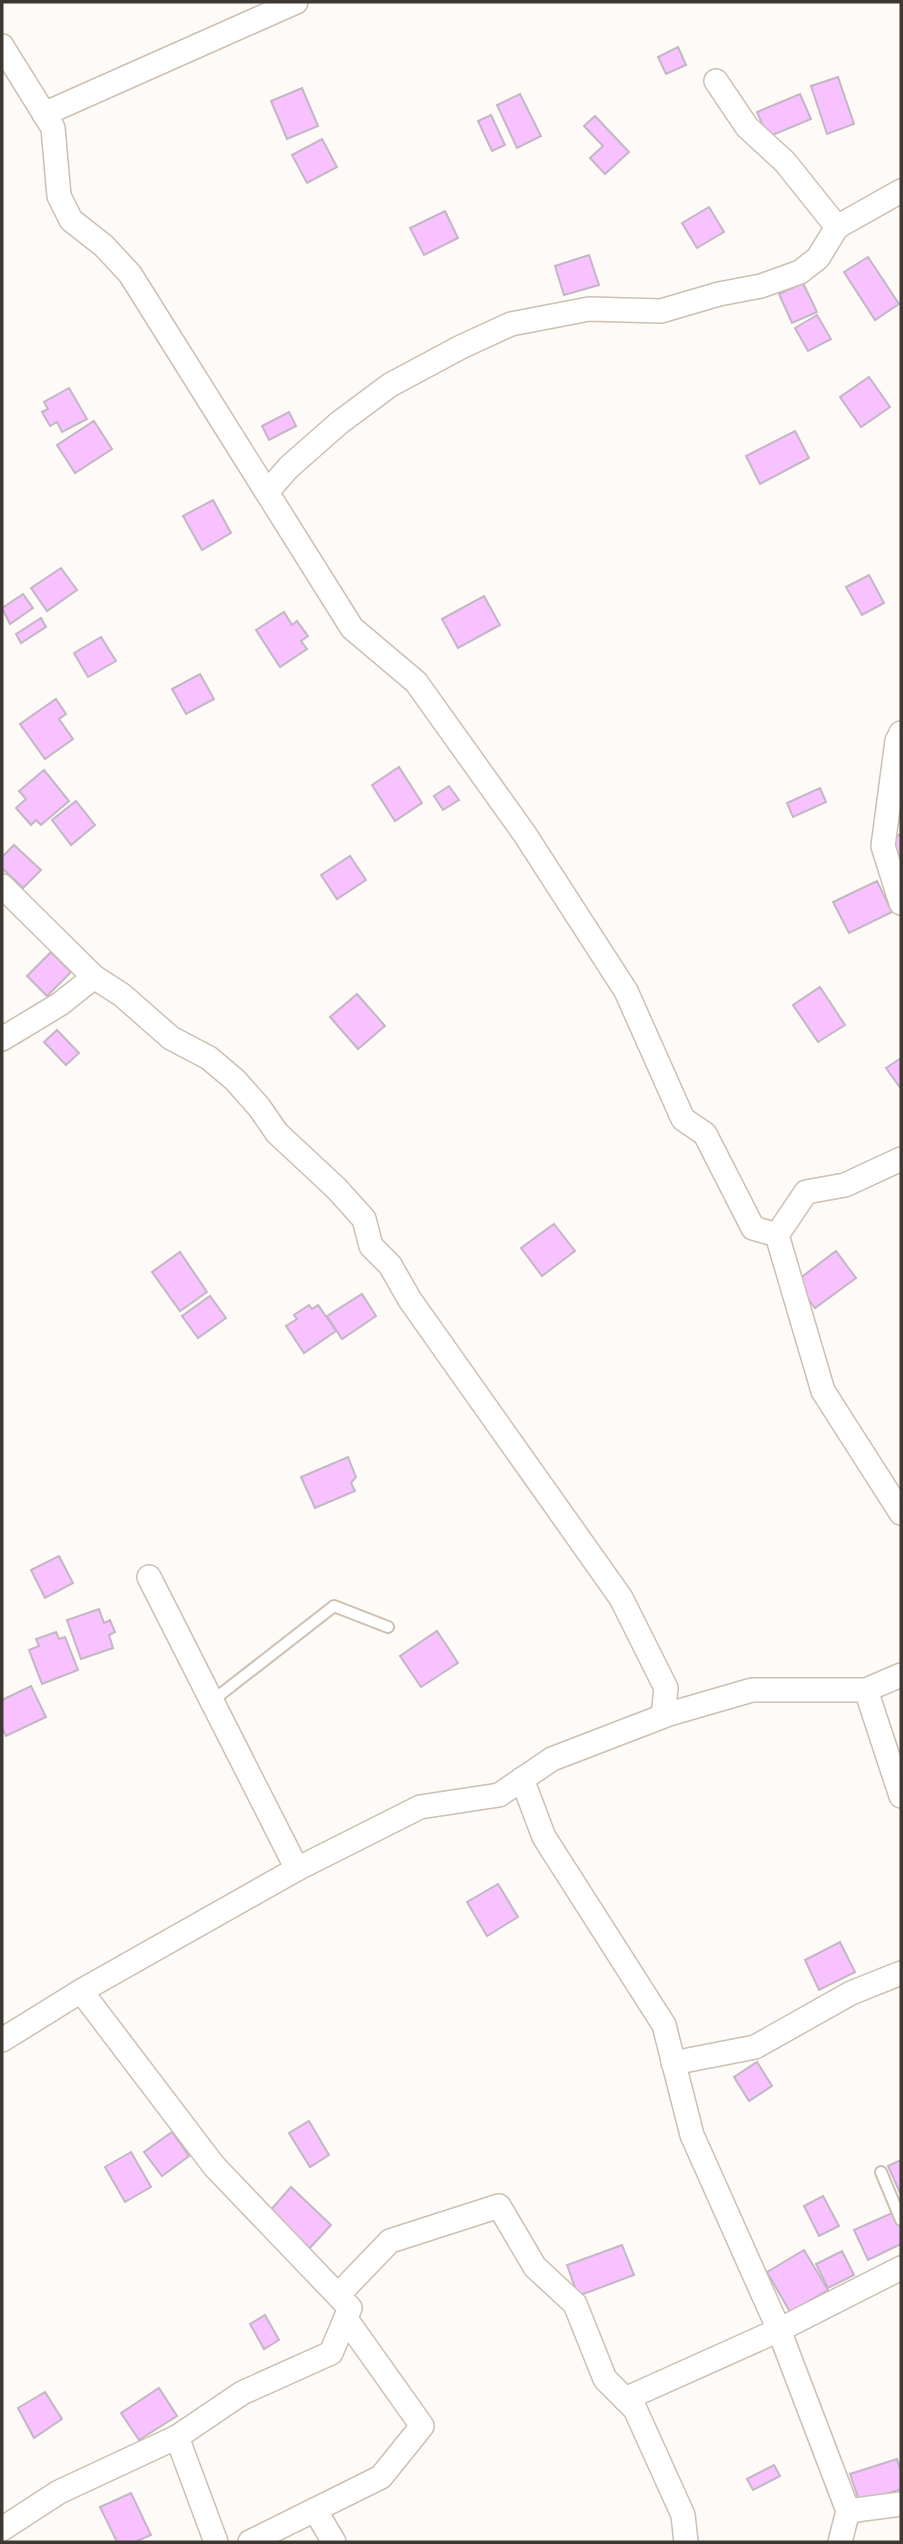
<svg xmlns="http://www.w3.org/2000/svg" width="903" height="2544" font-family="Ubuntu,sans-serif">
	<rect width="100%" height="100%" fill="#fdfaf7"/>
	<g fill="#f7c2ff" stroke="#c3b6c5" stroke-width="2">
		<path d="M678,47L686,65L666,74L658,57Z"/>
		<path d="M838,77L854,124L827,134L811,86Z"/>
		<path d="M302,88L318,126L287,139L271,101Z"/>
		<path d="M520,94L541,136L517,148L497,105Z"/>
		<path d="M800,94L811,119L768,137L757,112Z"/>
		<path d="M491,115L505,145L492,151L478,121Z"/>
		<path d="M595,116L629,152L605,174L590,158L603,146L584,126Z"/>
		<path d="M322,139L337,167L307,183L292,155Z"/>
		<path d="M709,207L724,232L697,248L682,223Z"/>
		<path d="M445,211L458,238L424,255L410,228Z"/>
		<path d="M589,255L599,285L564,295L555,266Z"/>
		<path d="M868,257L899,304L875,320L844,272Z"/>
		<path d="M803,283L817,312L792,323L779,294Z"/>
		<path d="M817,315L831,339L808,351L795,328Z"/>
		<path d="M869,377L890,407L861,427L840,397Z"/>
		<path d="M69,388L87,419L62,432L57,422L50,426L42,412L48,409L44,402Z"/>
		<path d="M289,412L296,426L269,440L262,426Z"/>
		<path d="M94,421L112,449L75,473L57,445Z"/>
		<path d="M795,431L809,458L760,484L746,456Z"/>
		<path d="M213,500L231,533L202,550L183,516Z"/>
		<path d="M61,568L77,590L47,611L31,588Z"/>
		<path d="M869,575L884,603L862,615L846,587Z"/>
		<path d="M23,594L33,608L10,624L2,608Z"/>
		<path d="M484,596L500,625L458,648L442,619Z"/>
		<path d="M284,612L292,625L297,621L308,636L301,641L307,649L280,667L256,630Z"/>
		<path d="M41,618L46,627L21,643L16,634Z"/>
		<path d="M101,637L116,661L88,677L74,653Z"/>
		<path d="M200,674L214,699L186,714L172,689Z"/>
		<path d="M56,699L66,714L59,719L73,739L45,759L20,724Z"/>
		<path d="M399,767L422,803L395,821L372,785Z"/>
		<path d="M44,770L69,801L41,825L36,820L31,825L16,808L26,799L19,791Z"/>
		<path d="M449,786L459,800L443,810L434,796Z"/>
		<path d="M820,788L826,802L793,817L787,803Z"/>
		<path d="M76,801L95,825L71,845L52,820Z"/>
		<path d="M901,834V863L889,840Z"/>
		<path d="M14,845L41,870L23,888L2,868V857Z"/>
		<path d="M350,856L366,880L337,899L321,875Z"/>
		<path d="M877,881L892,912L849,933L833,902Z"/>
		<path d="M51,952L71,972L47,996L27,976Z"/>
		<path d="M820,987L845,1025L818,1042L793,1005Z"/>
		<path d="M357,994L385,1026L358,1049L330,1017Z"/>
		<path d="M57,1030L79,1053L66,1065L44,1042Z"/>
		<path d="M901,1058V1089L886,1068Z"/>
		<path d="M554,1224L575,1251L542,1276L521,1248Z"/>
		<path d="M836,1251L856,1278L815,1308L795,1282Z"/>
		<path d="M180,1252L207,1292L180,1311L152,1272Z"/>
		<path d="M362,1294L376,1316L342,1339L327,1316Z"/>
		<path d="M210,1296L226,1318L198,1338L182,1316Z"/>
		<path d="M309,1305L312,1309L318,1305L336,1331L304,1353L286,1326L297,1319L294,1315Z"/>
		<path d="M348,1457L356,1477L351,1483L355,1491L315,1508L301,1477Z"/>
		<path d="M59,1556L73,1583L45,1598L31,1570Z"/>
		<path d="M99,1609L104,1623L110,1620L115,1632L109,1635L113,1648L81,1659L67,1620Z"/>
		<path d="M437,1631L458,1663L421,1687L400,1656Z"/>
		<path d="M56,1632L59,1639L65,1637L78,1670L42,1684L29,1650L39,1646L36,1639Z"/>
		<path d="M31,1686L46,1717L6,1736L2,1728V1700Z"/>
		<path d="M498,1884L518,1917L487,1936L467,1902Z"/>
		<path d="M840,1942L855,1972L819,1990L805,1960Z"/>
		<path d="M757,2062L772,2086L749,2101L734,2077Z"/>
		<path d="M309,2121L329,2155L310,2167L289,2133Z"/>
		<path d="M172,2132L189,2156L162,2176L144,2152Z"/>
		<path d="M131,2152L151,2187L125,2202L105,2167Z"/>
		<path d="M901,2160V2195L888,2166Z"/>
		<path d="M291,2187L331,2225L308,2250L268,2213Z"/>
		<path d="M823,2196L839,2226L819,2236L804,2206Z"/>
		<path d="M894,2212L901,2227V2244L868,2260L854,2230Z"/>
		<path d="M622,2245L634,2275L578,2296L567,2265Z"/>
		<path d="M804,2250L828,2290L790,2312L767,2272Z"/>
		<path d="M842,2251L854,2275L828,2288L816,2264Z"/>
		<path d="M265,2315L279,2340L264,2349L250,2324Z"/>
		<path d="M159,2388L177,2416L139,2440L121,2413Z"/>
		<path d="M45,2392L62,2419L34,2438L18,2408Z"/>
		<path d="M897,2459L901,2472V2489L860,2503L850,2474Z"/>
		<path d="M774,2465L780,2476L753,2490L747,2479Z"/>
		<path d="M131,2493L151,2535L135,2542H117L100,2507Z"/>
	</g>
	<g fill="none" stroke-linecap="round" stroke-linejoin="round">
		<defs>
			<g id="lane">
				<path d="M212,1701L334,1606L388,1627"/>
				<path d="M881,2172L901,2220"/>
			</g>
			<g id="street">
				<path d="M2,46L53,128L59,196L71,220L104,246L130,274L352,628L416,682L524,833L626,991L683,1119L705,1134L753,1228L777,1235L823,1391L901,1513"/>
				<path d="M716,81L747,127L785,162L837,227L901,191"/>
				<path d="M44,114L296,2"/>
				<path d="M267,492L289,467L339,423L390,385L461,347L511,324L589,309L661,311L719,294L761,286L800,272L818,258L837,227"/>
				<path d="M901,733L897,741L883,846L901,903"/>
				<path d="M2,886L94,977L122,995L171,1038L209,1058L235,1080L259,1107L277,1133L336,1188L364,1219L371,1246L390,1265L410,1300L621,1598L666,1688L663,1716"/>
				<path d="M2,1039L60,1004L94,977"/>
				<path d="M777,1235L806,1192L845,1185L901,1159"/>
				<path d="M149,1577L297,1869"/>
				<path d="M866,1690L901,1796"/>
				<path d="M522,1779L544,1837L664,2025L692,2135L779,2330L848,2511L840,2542"/>
				<path d="M2,2040L81,1991L297,1869L420,1807L499,1795L552,1759L669,1714L752,1690H866L901,1675"/>
				<path d="M673,2063L755,2047L851,1993L901,1973"/>
				<path d="M338,2295L390,2241L499,2206L535,2267L575,2304L605,2379L635,2409L683,2515L686,2542"/>
				<path d="M625,2399L779,2330L901,2268"/>
				<path d="M177,2437L216,2542"/>
				<path d="M315,2510L334,2542"/>
				<path d="M848,2511L901,2504"/>
				<path d="M2,2529L59,2492L177,2437L242,2393L331,2353L350,2308L214,2166L81,1991"/>
				<path d="M250,2542L381,2477L422,2426L346,2319"/>
			</g>
		</defs>
		<use href="#lane" stroke="#cdbfb1" stroke-width="14"/>
		<use href="#street" stroke="#cdbfb1" stroke-width="26"/>
		<use href="#lane" stroke="#fff" stroke-width="10"/>
		<use href="#street" stroke="#fff" stroke-width="23"/>
	</g>
	<rect width="903" height="2544" fill="none" stroke="#3e3832" stroke-width="7"/>
</svg>
